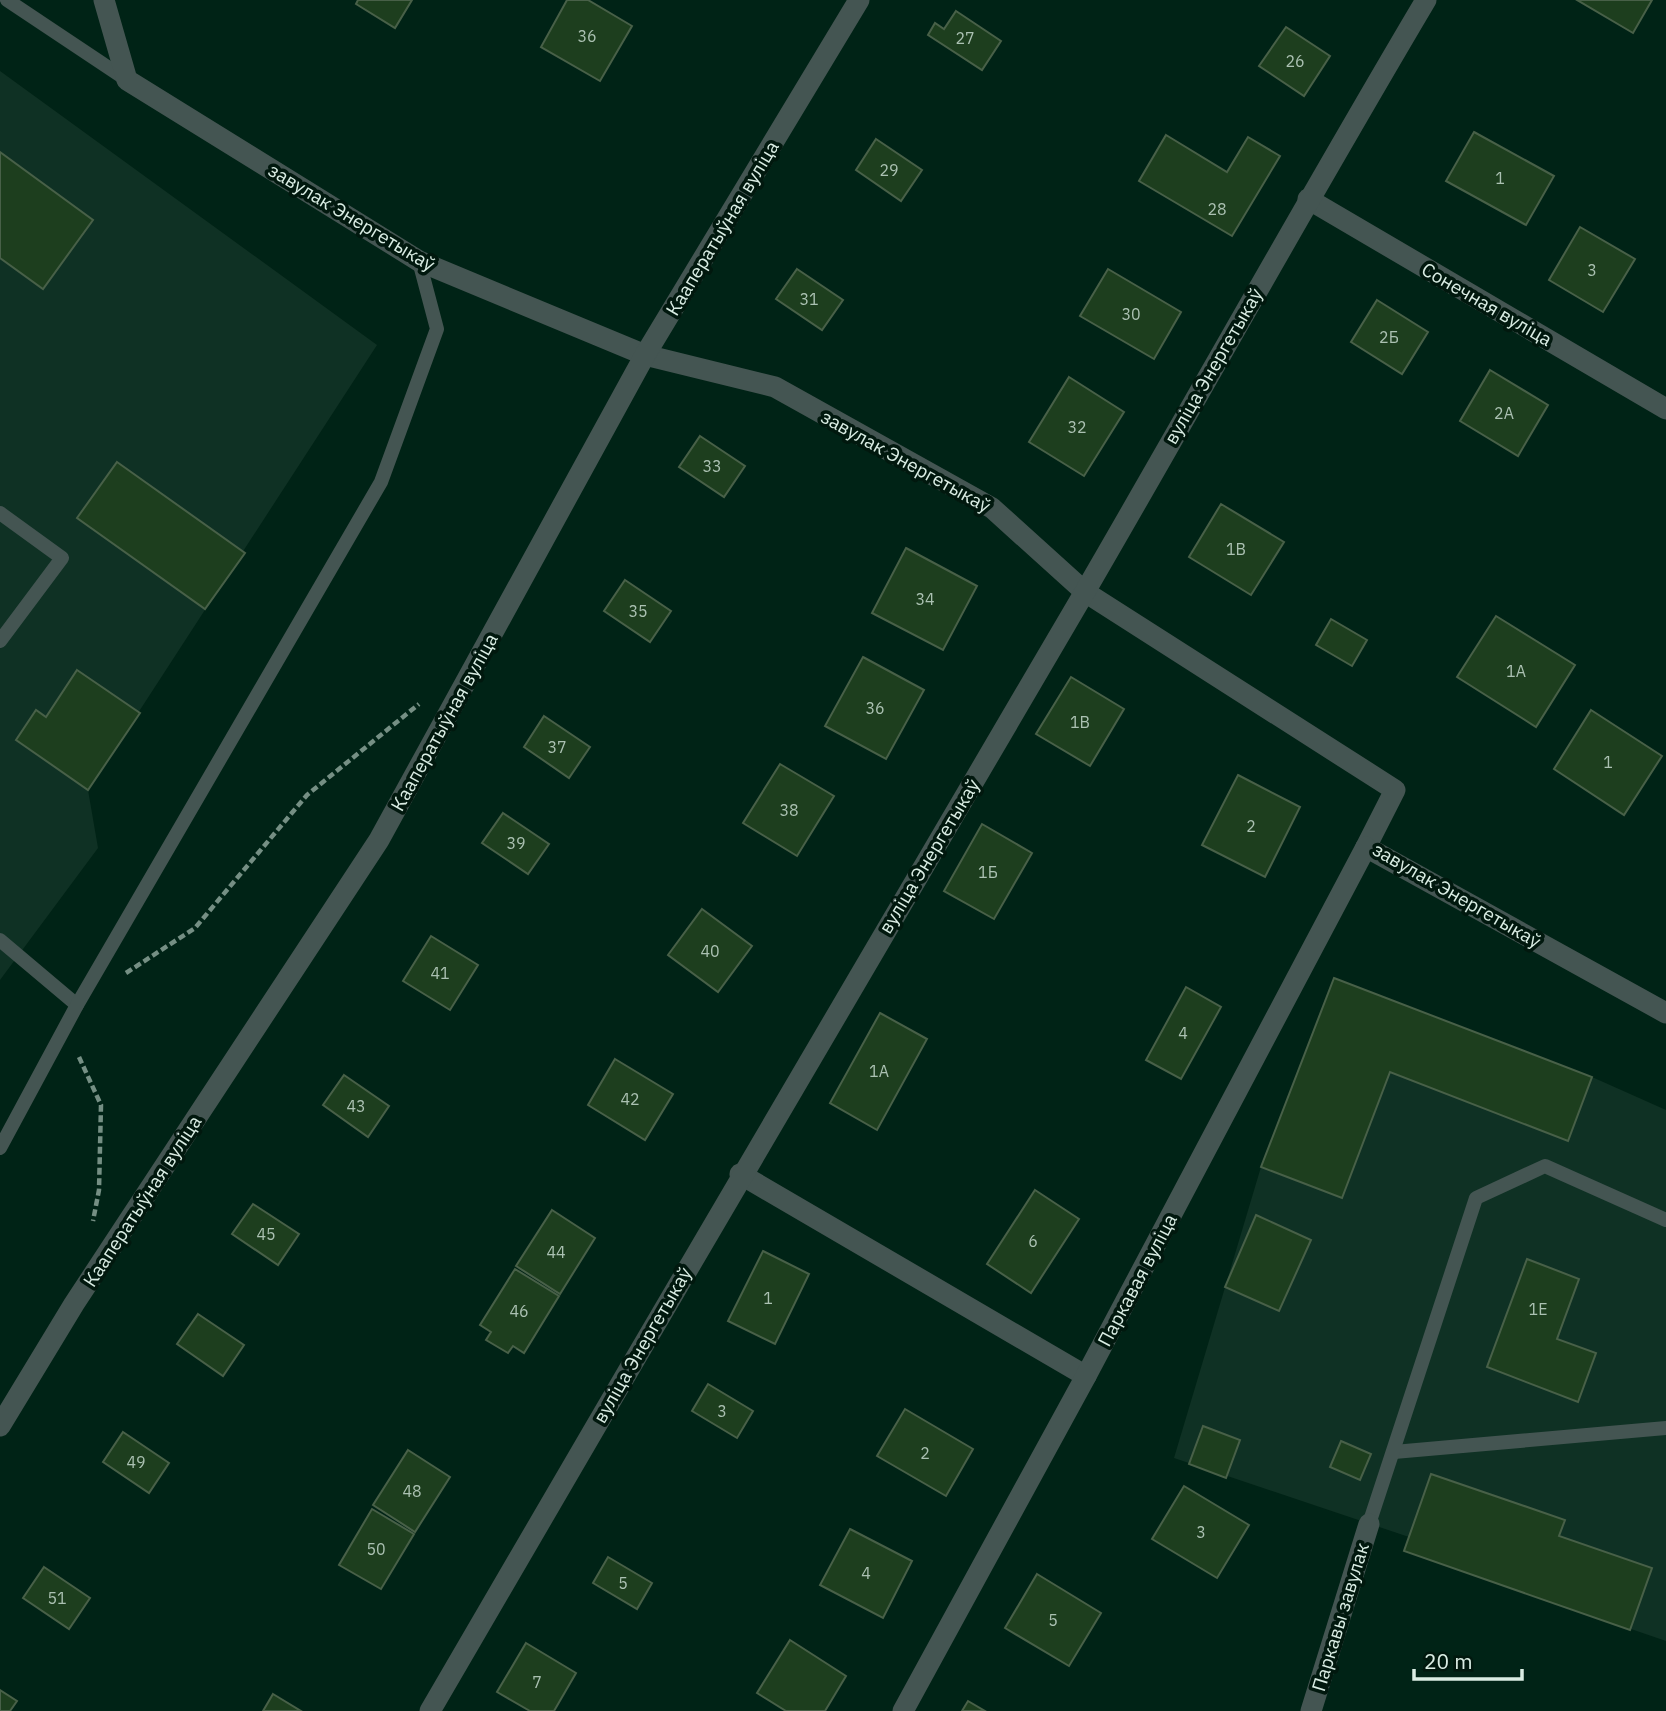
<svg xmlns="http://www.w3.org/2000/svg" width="1666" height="1711" font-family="'IBM Plex Sans',sans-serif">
	<rect width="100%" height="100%" fill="#002316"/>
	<g fill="#0f3124">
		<path d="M0,71L377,345L88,790L98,848L0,980Z"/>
		<path d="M1334,978L1592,1077L1666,1110V1641L1404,1551L1409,1537L1174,1458L1261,1167Z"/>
	</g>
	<g fill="#1d3e1e" stroke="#486048" stroke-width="2">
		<path d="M358,0H412L395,28L356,4Z"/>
		<path d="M567,0H588L632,26L600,81L541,47Z"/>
		<path d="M1577,0H1652L1633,33Z"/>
		<path d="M956,11L1001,41L982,70L928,35L935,23L944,29Z"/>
		<path d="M1286,27L1330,56L1304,96L1259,66Z"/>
		<path d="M1474,132L1554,176L1526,225L1446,181Z"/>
		<path d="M1166,135L1227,172L1248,137L1280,156L1232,236L1139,181Z"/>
		<path d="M876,139L922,170L901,201L856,170Z"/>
		<path d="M0,152L93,220L43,289L0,258Z"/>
		<path d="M1580,227L1635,259L1603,312L1549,280Z"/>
		<path d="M797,269L843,300L822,330L776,299Z"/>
		<path d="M1108,269L1181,312L1154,359L1080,316Z"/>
		<path d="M1377,300L1428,332L1402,374L1351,342Z"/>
		<path d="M1490,370L1548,405L1518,456L1460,421Z"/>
		<path d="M1069,377L1124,412L1084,476L1029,442Z"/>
		<path d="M700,436L745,466L724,497L679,467Z"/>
		<path d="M117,462L245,553L205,609L77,518Z"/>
		<path d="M1221,504L1284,542L1251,595L1189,557Z"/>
		<path d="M906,548L977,586L943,650L872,613Z"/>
		<path d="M625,580L671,611L650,642L604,611Z"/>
		<path d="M1496,616L1575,665L1536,727L1457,677Z"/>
		<path d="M1331,619L1367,640L1352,666L1316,645Z"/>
		<path d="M863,657L924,690L886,759L825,726Z"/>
		<path d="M77,670L140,713L88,790L16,740L36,710L46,717Z"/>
		<path d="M1071,677L1124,709L1090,766L1036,734Z"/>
		<path d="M1591,710L1662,756L1624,815L1554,769Z"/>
		<path d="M544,716L590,747L569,778L524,747Z"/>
		<path d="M780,764L834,796L797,856L743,823Z"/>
		<path d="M1238,775L1300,807L1265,877L1202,845Z"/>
		<path d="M503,813L549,844L528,874L482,843Z"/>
		<path d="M982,824L1032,853L994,919L944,891Z"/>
		<path d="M702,909L752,946L718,992L668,955Z"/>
		<path d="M431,936L478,965L450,1010L403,981Z"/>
		<path d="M1334,978L1592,1077L1568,1141L1390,1072L1342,1198L1261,1167Z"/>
		<path d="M1186,987L1221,1007L1181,1079L1146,1060Z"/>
		<path d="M880,1013L927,1039L877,1130L830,1103Z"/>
		<path d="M615,1059L673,1094L645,1140L588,1105Z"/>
		<path d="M344,1075L389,1106L368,1137L323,1105Z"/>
		<path d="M1035,1190L1079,1219L1031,1293L987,1264Z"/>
		<path d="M253,1204L299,1234L278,1265L232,1234Z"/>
		<path d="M552,1210L595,1238L560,1294L516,1266Z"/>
		<path d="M1256,1215L1311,1240L1279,1311L1225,1287Z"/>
		<path d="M763,1251L809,1274L775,1344L728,1321Z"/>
		<path d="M1527,1259L1579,1279L1557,1339L1596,1353L1578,1402L1487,1367Z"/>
		<path d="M515,1269L559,1296L524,1353L513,1346L508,1353L486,1340L491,1332L480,1325Z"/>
		<path d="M198,1314L244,1345L223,1376L177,1344Z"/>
		<path d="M708,1384L753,1411L737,1438L692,1411Z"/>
		<path d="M905,1409L973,1449L946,1496L877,1456Z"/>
		<path d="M1203,1426L1240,1440L1226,1478L1189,1464Z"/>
		<path d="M123,1432L169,1463L149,1493L103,1462Z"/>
		<path d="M1341,1441L1371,1454L1360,1480L1330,1467Z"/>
		<path d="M408,1450L450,1477L415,1532L373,1505Z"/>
		<path d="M1431,1474L1565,1520L1559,1536L1652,1568L1630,1630L1404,1551Z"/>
		<path d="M1184,1486L1249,1525L1217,1578L1152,1539Z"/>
		<path d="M372,1509L414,1534L381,1589L339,1565Z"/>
		<path d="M850,1529L912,1561L883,1618L820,1585Z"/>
		<path d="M608,1557L652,1583L637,1609L593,1583Z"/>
		<path d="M44,1567L90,1598L69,1629L23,1598Z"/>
		<path d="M1037,1574L1101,1613L1069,1666L1005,1628Z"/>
		<path d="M790,1640L846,1676L825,1711H786L757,1693Z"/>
		<path d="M526,1643L576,1673L554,1711H530L497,1692Z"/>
		<path d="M0,1690L17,1701L10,1711H0Z"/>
		<path d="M273,1694L301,1711H263Z"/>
		<path d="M968,1701L985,1711H962Z"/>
	</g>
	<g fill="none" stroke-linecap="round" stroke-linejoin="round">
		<g stroke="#758f84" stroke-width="4.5" stroke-dasharray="7 3.5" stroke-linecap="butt">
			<path d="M126,973L195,928L307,795L419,704"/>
			<path d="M79,1057L101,1105L99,1190L93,1221"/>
		</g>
		<g stroke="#445552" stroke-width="14">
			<path d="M7,0L127,80"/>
			<path d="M0,513L62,558L0,641"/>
			<path d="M0,940L77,1005"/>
			<path d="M0,1148L77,1005L381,482L437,329L419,261"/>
			<path d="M1394,1452L1666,1428"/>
			<path d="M1369,1524L1476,1198L1545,1166L1666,1220"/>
		</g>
		<g stroke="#445552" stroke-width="21">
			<path d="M104,0L127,80L419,261L645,355L775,387L992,508L1085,592L1395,790L1366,847L1666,1013"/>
			<path d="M1308,199L1666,409"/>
			<path d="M740,1174L1086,1376"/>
			<path d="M0,1426L74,1304L379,840L645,355L859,0"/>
			<path d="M430,1711C646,1338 866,967 1083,595C1198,397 1309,197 1426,0"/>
			<path d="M903,1711L1086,1376L1366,847"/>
			<path d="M1311,1711L1369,1524"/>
		</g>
	</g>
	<g text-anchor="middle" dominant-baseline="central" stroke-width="7" stroke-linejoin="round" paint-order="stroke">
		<g font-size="16" fill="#abc1b2">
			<text x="587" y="36">36</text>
			<text x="965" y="38">27</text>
			<text x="1295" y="61">26</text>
			<text x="889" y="170">29</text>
			<text x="1500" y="178">1</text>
			<text x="1217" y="209">28</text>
			<text x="1592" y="270">3</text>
			<text x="809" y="299">31</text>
			<text x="1131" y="314">30</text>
			<text x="1389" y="337">2Б</text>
			<text x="1504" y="413">2А</text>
			<text x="1077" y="427">32</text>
			<text x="712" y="466">33</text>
			<text x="1236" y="549">1В</text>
			<text x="925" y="599">34</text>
			<text x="638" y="611">35</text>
			<text x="1516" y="671">1А</text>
			<text x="875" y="708">36</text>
			<text x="1080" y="722">1В</text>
			<text x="557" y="747">37</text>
			<text x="1608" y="762">1</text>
			<text x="789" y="810">38</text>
			<text x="1251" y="826">2</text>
			<text x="516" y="843">39</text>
			<text x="988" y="872">1Б</text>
			<text x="710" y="951">40</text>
			<text x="440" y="973">41</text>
			<text x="1183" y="1033">4</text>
			<text x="879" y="1071">1А</text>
			<text x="630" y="1099">42</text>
			<text x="356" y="1106">43</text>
			<text x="266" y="1234">45</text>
			<text x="1033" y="1241">6</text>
			<text x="556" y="1252">44</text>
			<text x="768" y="1298">1</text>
			<text x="1538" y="1309">1Е</text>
			<text x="519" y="1311">46</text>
			<text x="722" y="1411">3</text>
			<text x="925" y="1453">2</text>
			<text x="136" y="1462">49</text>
			<text x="412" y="1491">48</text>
			<text x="1201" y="1532">3</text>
			<text x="376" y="1549">50</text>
			<text x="866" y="1573">4</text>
			<text x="623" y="1583">5</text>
			<text x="57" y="1598">51</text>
			<text x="1053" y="1620">5</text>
			<text x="537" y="1682">7</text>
		</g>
		<g font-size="19" fill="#daede4" stroke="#01180e">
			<text transform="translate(352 217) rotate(31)">завулак Энергетыкаў</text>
			<text transform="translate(722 228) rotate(-59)">Кааператыўная вуліца</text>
			<text transform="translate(1487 304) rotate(30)">Сонечная вуліца</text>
			<text transform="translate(1213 366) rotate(-60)">вуліца Энергетыкаў</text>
			<text transform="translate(906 461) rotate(29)">завулак Энергетыкаў</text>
			<text transform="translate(444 722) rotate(-61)">Кааператыўная вуліца</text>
			<text transform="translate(929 856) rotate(-59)">вуліца Энергетыкаў</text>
			<text transform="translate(1457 895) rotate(30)">завулак Энергетыкаў</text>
			<text transform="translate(142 1201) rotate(-57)">Кааператыўная вуліца</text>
			<text transform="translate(1137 1280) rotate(-62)">Паркавая вуліца</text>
			<text transform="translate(642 1345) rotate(-60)">вуліца Энергетыкаў</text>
			<text transform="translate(1340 1617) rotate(-73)">Паркавы завулак</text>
		</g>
	</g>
	<path d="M1414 1669v10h108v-10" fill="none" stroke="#daede4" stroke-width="3.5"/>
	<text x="1424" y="1669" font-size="21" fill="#daede4" stroke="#01180e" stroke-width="5" paint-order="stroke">20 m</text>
</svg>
